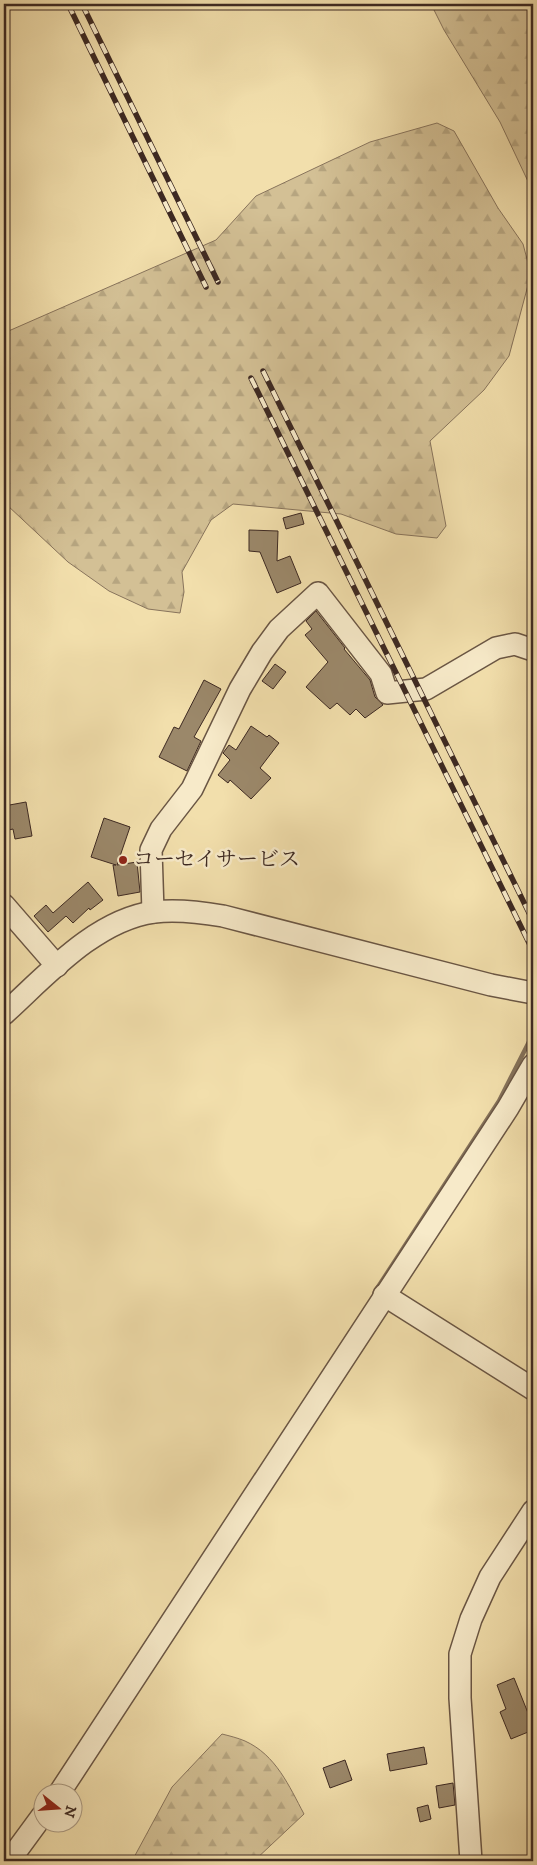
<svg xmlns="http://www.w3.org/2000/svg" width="537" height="1865" font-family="'IM FELL DW Pica','Noto Serif JP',serif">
	<defs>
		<pattern id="forest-firs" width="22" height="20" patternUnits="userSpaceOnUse" patternTransform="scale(1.25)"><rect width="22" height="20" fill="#d3c095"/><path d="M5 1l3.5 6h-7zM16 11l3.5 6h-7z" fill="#b6a580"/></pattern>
	</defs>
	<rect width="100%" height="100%" fill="#f2dfac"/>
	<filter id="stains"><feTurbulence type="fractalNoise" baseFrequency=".004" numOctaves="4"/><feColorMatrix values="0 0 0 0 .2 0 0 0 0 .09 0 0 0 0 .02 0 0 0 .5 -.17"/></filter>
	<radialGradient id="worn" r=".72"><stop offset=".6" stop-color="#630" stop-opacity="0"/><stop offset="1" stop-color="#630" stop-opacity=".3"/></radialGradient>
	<g fill="url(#forest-firs)" stroke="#88745c">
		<path d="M431,4H533V192L500,122L444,30Z"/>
		<path d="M437,123L454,131L498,208L523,244L531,274L509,356L484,390L430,441L446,526L437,538L396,534L341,514L233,504L211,520L182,572L184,592L180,613L148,609L109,591L68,562L7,505L4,495V333L216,240L256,196L370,142Z"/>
		<path d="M222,1734C230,1736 238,1738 245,1741C276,1755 289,1786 304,1814L254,1861H132L172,1787Z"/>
	</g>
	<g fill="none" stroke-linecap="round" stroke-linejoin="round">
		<path stroke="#847159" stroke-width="4.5" d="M376,1290L499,1101L533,1034"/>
	</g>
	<g fill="#9b886a" stroke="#3d2922">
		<path d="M301,513L304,524L286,529L283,518Z"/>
		<path d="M249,530L278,531L277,561L290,556L301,583L277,593L260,552L249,551Z"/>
		<path d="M316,611L345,648L344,649L370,680L375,697L383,705L365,718L356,709L350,715L337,703L330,709L306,687L328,662L305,635L312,629L306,621Z"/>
		<path d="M275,664L286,672L273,689L262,681Z"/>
		<path d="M204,680L221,689L194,737L201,741L187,771L159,757L174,727L179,729Z"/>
		<path d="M251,726L267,737L269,735L279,743L260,768L271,778L251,799L230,780L228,783L218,775L230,760L223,753L229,745L236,750Z"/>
		<path d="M26,802L32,836L15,839L13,829L4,831V806Z"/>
		<path d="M104,818L130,827L117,865L137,862L140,892L118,896L113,865H116L91,857Z"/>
		<path d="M88,882L103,900L90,910L89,908L73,923L66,916L48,932L34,916L46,905L53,913Z"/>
		<path d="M514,1678L528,1713L533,1709V1730L511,1739L500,1712L506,1709L497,1685Z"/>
		<path d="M424,1747L427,1764L390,1771L387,1754Z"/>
		<path d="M345,1760L352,1780L330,1788L323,1768Z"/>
		<path d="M453,1783L455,1805L439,1808L436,1786Z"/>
		<path d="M428,1805L431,1819L420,1822L417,1808Z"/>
	</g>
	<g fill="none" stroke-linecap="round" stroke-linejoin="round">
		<defs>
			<g id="minor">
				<path d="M4,905L57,966"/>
				<path d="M153,912L151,850L161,829L192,789L240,689L262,652L279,629L318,593L381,674L387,693L426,689L496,648L515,644L533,650"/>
				<path d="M4,1014C46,976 95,920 154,912C177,909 200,912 223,916L491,985L533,993"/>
				<path d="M384,1295L533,1389"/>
				<path d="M60,1792L508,1108L533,1065"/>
				<path d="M9,1861L42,1816"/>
				<path d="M471,1861L460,1698V1654L471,1619L490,1577L533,1511"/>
			</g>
		</defs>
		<use href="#minor" stroke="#6a5644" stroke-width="24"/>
		<use href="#minor" stroke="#f7eac9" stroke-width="21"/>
		<defs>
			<g id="rail">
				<path d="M68,4L206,287"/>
				<path d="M82,4L218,282"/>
				<path d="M263,371L533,921"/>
				<path d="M251,378L533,951"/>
			</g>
		</defs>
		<use href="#rail" stroke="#3d2922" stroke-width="5.5"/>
		<use href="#rail" stroke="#f7eac9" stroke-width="4" stroke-dasharray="11" stroke-linecap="butt"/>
	</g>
	<circle fill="#8f2418" stroke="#f7eac9" stroke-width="2" cx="123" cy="860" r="5"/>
	<g text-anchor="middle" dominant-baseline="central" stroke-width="5" stroke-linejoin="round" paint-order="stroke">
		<g font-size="21" fill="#3d2922" stroke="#f7eac9" text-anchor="start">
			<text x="133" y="860">コーセイサービス</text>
		</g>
	</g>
	<rect width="537" height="1865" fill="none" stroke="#f2dfac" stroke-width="20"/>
	<rect x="5" y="5" width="527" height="1855" fill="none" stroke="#3d2922" stroke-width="2.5"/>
	<rect x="10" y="10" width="517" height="1845" fill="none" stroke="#3d2922"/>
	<g transform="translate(58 1808) rotate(107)"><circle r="24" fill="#f7eac9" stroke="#ad9d86"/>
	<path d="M0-4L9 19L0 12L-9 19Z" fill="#8f2418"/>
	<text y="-8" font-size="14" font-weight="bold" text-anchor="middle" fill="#3d2922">N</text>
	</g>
	<rect width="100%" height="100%" filter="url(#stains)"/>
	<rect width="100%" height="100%" fill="url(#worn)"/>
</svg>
